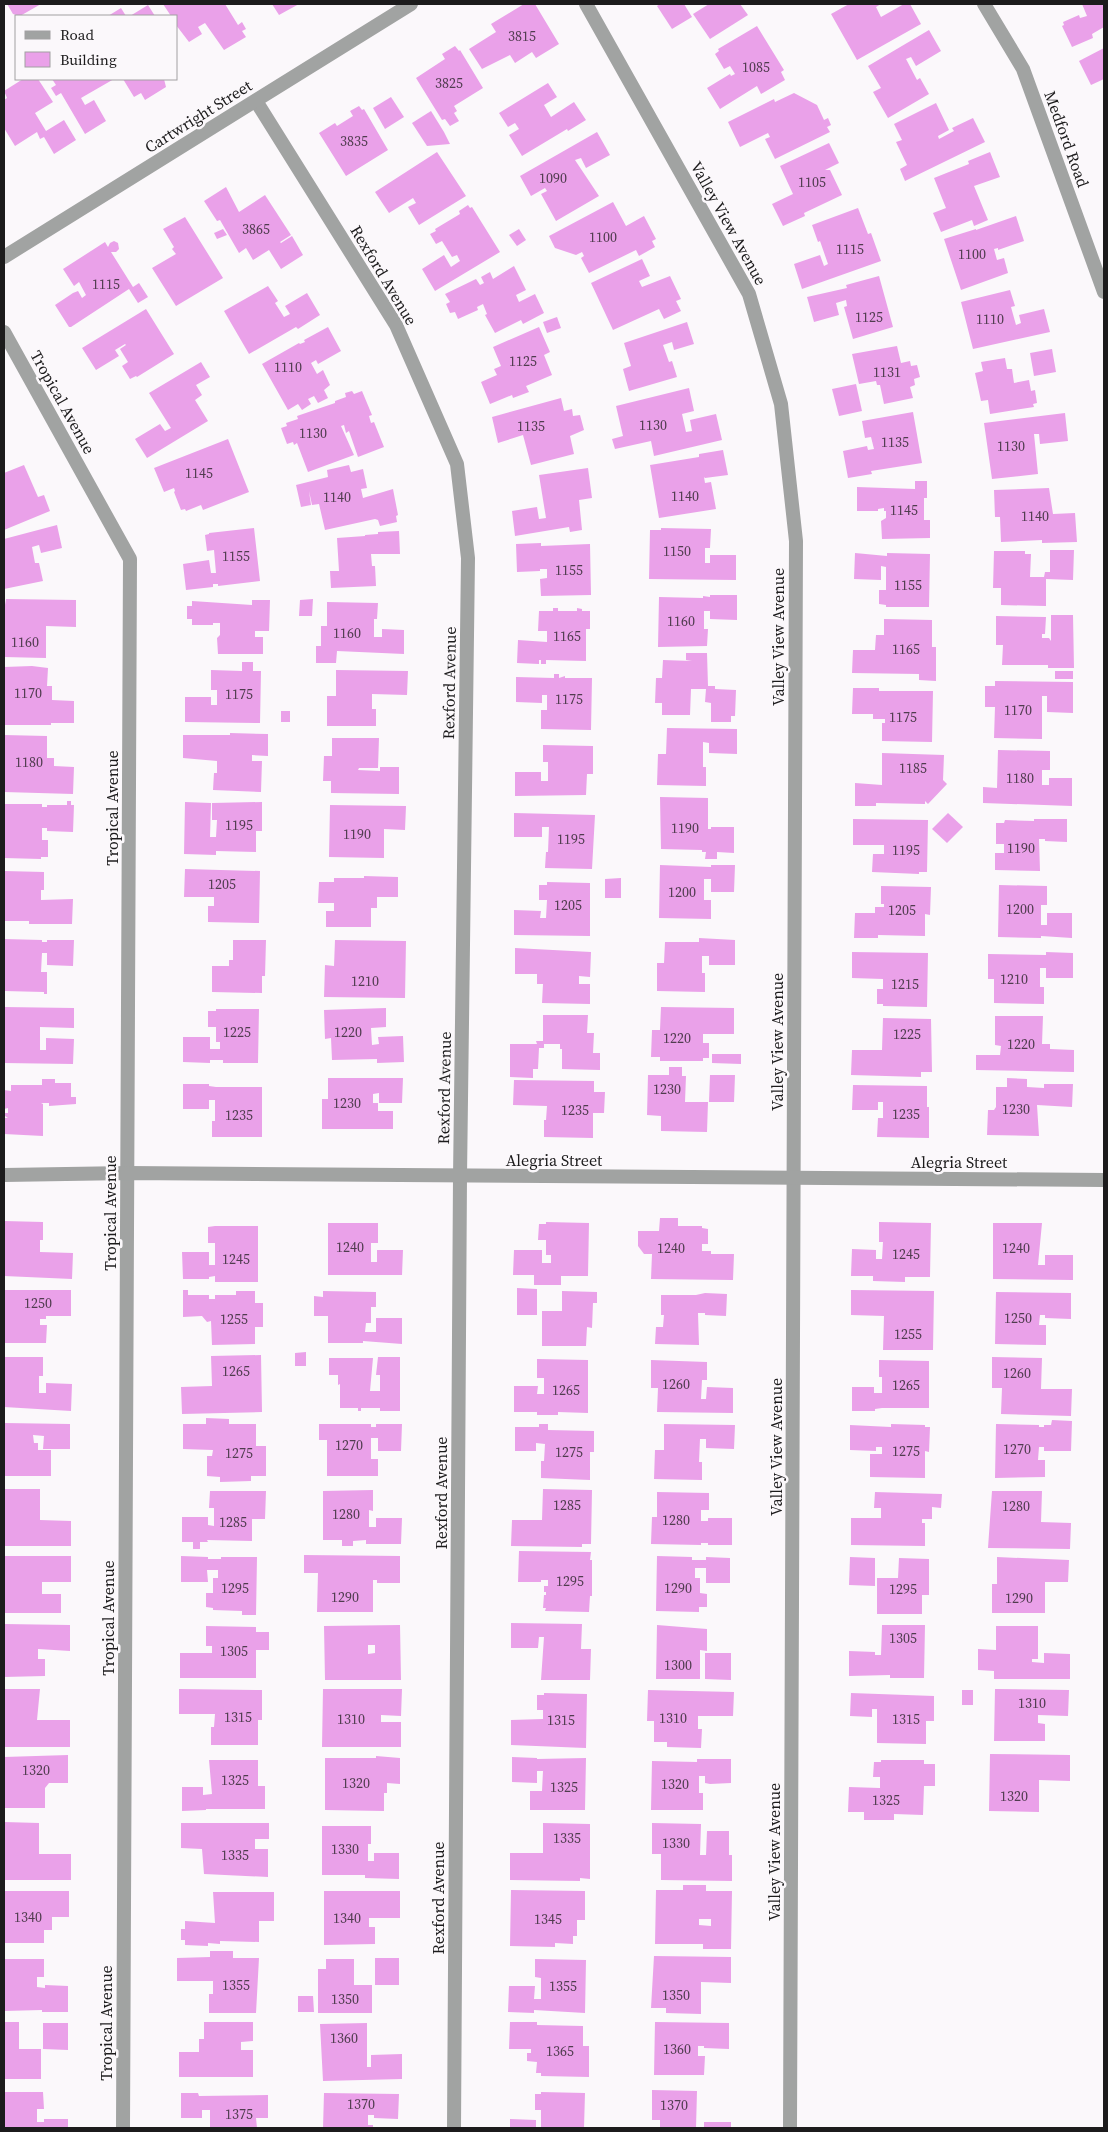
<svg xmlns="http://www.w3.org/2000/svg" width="1108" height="2132" font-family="'Source Serif 4',serif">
	<rect width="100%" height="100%" fill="#fbf8fb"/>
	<g fill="#eaa1e9" fill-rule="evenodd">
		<path d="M7,4H41L20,16L13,14Z"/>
		<path d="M163,4H225L238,25L242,22L246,29L242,31L246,37L224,50L205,23L198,27L202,34L189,42L176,25V16H171Z"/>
		<path d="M272,4H299L279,15Z"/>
		<path d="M524,4H535L559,44L536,58L532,52L515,63L510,55L482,69L469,49L496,32L491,24Z"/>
		<path d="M660,4H684L692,17L672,29L657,6Z"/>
		<path d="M709,4H740L748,15L710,39L693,14Z"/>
		<path d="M849,4H881L876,7L881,17L904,4H910L921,24L857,60L831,14Z"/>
		<path d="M1082,4H1104V27L1092,34L1093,38L1072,47L1062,26L1064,25L1063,22L1079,15L1080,18L1087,16Z"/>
		<path d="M148,5L155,16H130Z"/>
		<path d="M121,8L126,16H108Z"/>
		<path d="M757,26L784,70L781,72L785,80L761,94L757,86L720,109L707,88L730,74L731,76L735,74L730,66L724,69L715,54L719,51L718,49Z"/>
		<path d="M929,30L941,51L916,66L911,57L906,59L917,80L920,78L929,94L888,118L873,92L881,88L868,66Z"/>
		<path d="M455,46L459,51L460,50L483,88L454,106L457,111L454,113L459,121L450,126L445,119L442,120L416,78L445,59L442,54Z"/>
		<path d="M1104,48V79L1091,85L1079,61Z"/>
		<path d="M23,79H38L53,102L35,113L46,131L64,120L76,140L54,154L44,137L40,139L37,132L15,146L4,128V100L7,98L4,91Z"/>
		<path d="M52,79H114L81,98L85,105L94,100L106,121L85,134L61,93L56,96L51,88L56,85Z"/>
		<path d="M123,79H164L166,87L145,100L141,93L134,97Z"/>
		<path d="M548,83L557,97L544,105L551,117L574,102L586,120L568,131L567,129L522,156L509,135L519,129L515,123L508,127L499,113Z"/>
		<path d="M794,93L817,105L824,120L828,118L831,125L827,127L830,132L775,159L765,139L770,137L768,133L740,147L728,122L774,99L775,102Z"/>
		<path d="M391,97L404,117L385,129L373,108Z"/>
		<path d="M936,103L949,130L938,136L939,139L954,131L952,128L973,118L985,142L905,181L900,169L907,165L896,142L902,140L894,124Z"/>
		<path d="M359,106L362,110L364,109L388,150L346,176L319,133L335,123L337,126L353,116L350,111Z"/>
		<path d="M431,111L444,132L450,144L427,146L412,123Z"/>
		<path d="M597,132L610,155L586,168L581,158L575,160L599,196L556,221L541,194L547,191L545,188L531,196L520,176Z"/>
		<path d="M829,143L839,163L825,170H830L842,195L804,213L805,216L783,226L772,204L793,194L780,166Z"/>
		<path d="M437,152L466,196L419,225L408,207L416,203L413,198L389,213L375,192Z"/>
		<path d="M990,152L1000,177L974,186L988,220L974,226L972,220L941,232L933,213L946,208L934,178L969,164L968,161Z"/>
		<path d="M226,187L239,212L265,195L291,235L280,242L281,243L292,236L303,255L281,269L269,250L253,260L246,248L239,253L220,220L217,221L204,201Z"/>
		<path d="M613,202L626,226L644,216L656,239L652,241L655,247L639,256L636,250L589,273L581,258L584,256L582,252L576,255L555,248L549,236Z"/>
		<path d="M468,205L470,208L472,207L500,252L435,291L422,269L444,255L451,267L460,261L457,255L452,257L442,241L436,244L430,234L436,231L435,229L460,214L459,211Z"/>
		<path d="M858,208L868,234L871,233L881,261L802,289L794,264L820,255L824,266L828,264L820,241L818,242L812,225Z"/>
		<path d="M1016,216L1024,241L998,250V248L994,249L997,260L1004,258L1008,273L961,290L944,239L976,229V230Z"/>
		<path d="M185,217L223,278L176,306L152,268L176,254L172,249L174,247L163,229Z"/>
		<path d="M223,229L227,235L217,239L214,233Z"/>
		<path d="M519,229L526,240L517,246L509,235Z"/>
		<path d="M114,241L118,243L119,249L116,252H111L133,287L139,283L148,297L138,303L129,289L71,327H69L55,305L73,293L78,291L82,298L86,295L79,282L74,286L63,269L105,242L108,247L110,243Z"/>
		<path d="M642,259L650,276L639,281L642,287L670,276L681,299L676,301L681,311L664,319L659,309L613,330L591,283Z"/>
		<path d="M514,266L526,290L516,295L519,302L535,294L544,313L523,324L521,320L495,333L485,315L487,314L483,304L477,307L478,310L458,319L455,312L450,313L446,304L450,302L445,294L476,279L480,285L484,283L481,277L490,272L493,279Z"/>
		<path d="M879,276L893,327L853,339L844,307L847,306L846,300L836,303L839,315L814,322L807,297L847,288L846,285Z"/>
		<path d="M268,286L278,301L275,303L284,317L290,314L285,306L307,293L320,315L298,329L296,327L249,354L224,311Z"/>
		<path d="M1010,290L1015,306L1011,307L1016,325L1021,323L1019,315L1044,309L1050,332L973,349L961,302Z"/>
		<path d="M146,309L174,354L137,377L136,376L130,379L122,366L128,362L120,349L126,345L125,344L115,350L119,356L96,370L82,348Z"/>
		<path d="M557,317L561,328L547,333L543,322Z"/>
		<path d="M687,322L694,344L674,350L672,342L663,345L669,362L672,361L677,377L629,391L623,369L631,366L624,343Z"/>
		<path d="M328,327L341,351L318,364L316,360L311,363L317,374L323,370L330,385L324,390L328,398L318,403L314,396L308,399L311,404L302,410L298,404L288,410L262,364L299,343L300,344L305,342L304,340Z"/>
		<path d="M539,327L550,352L544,355L552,375L526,386L529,392L513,398L512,395L490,404L481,382L497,375L494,369L501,366L493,347Z"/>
		<path d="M897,346L901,363L910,361L911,366L917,365L920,377L914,379L915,385L910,387L913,398L884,404L880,385H877L876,381L859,384L852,354Z"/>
		<path d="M1052,349L1056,372L1034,376L1030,353Z"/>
		<path d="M1005,358L1007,369H1012L1014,383L1029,380L1031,391L1035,390L1037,403L1033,404L1034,407L990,414L988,400L981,401L975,373L983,371L981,362Z"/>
		<path d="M201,362L210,377L196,385L202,395L195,400L208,421L147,458L135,439L160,424L165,431L171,428L149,393Z"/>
		<path d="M856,384L862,411L839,416L832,389Z"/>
		<path d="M689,388L694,411L682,414L686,432L692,431L690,420L716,414L722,440L654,456L651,441L615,449L612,439L623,436L616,406Z"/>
		<path d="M352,391L354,394L362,391L372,415L369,416L371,423L374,422L384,447L358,457L349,431L346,433L344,425L341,426L354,455L308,472L297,443L294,445L293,442L287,444L281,428L287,426L286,423L298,419L297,416L335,403V401L346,397L345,393Z"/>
		<path d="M561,398L564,411L572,409L573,416L580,415L584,430L570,436L574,454L531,465L523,435L498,443L492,417Z"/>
		<path d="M913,412L922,463L871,471L872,474L848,478L843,451L867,446L868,450L874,449L871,437L865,438L862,421Z"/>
		<path d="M1065,413L1068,441L1040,444L1039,434H1034L1038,474L992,479L984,423Z"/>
		<path d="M228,439L249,492L203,510L201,505L186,511L185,509L181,510L174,492L175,491L174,488L164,492L154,468Z"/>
		<path d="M723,450L728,475L705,478L704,477L705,483L711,482L716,509L659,518L650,465L699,457V454Z"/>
		<path d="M24,465L38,497L44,495L50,511L4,530V473Z"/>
		<path d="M349,465L351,472L363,469L367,488L361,489L363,498L393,489L398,515L396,516L397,522L380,526L378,520L375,519L325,530L319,504L312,505L309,491L311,505L301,507L296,485L328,477L327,470Z"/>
		<path d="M588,468L592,498L579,500L582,530L570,532L569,527L515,536L512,511L537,507L539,519L546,518L539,475Z"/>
		<path d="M915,481H927V498H924V520H930V538L882,539L881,521L886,518V511H884V508L878,509V511H857V487L915,489Z"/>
		<path d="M1049,488L1053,514L1075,513L1077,542L1042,543V540L1001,542L1000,517H995L994,490Z"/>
		<path d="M57,525L62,548L41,553L39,545L32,547L35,563H39L43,581L4,589V539Z"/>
		<path d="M254,528L260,581L218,586V584H213V587L186,590L183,564L209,560L211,573H216L214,550L207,551L205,535L209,534V533Z"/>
		<path d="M661,528L711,529L710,548H705V563H710V555H736V580L649,579L650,530H661Z"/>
		<path d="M399,531L400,554H371L372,566H375L376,586L331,588L330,571H339L337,538L365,536V535L378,534V532Z"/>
		<path d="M541,543V546L590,544L591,595L541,596L540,579L547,578V569H540V571L517,572L516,544Z"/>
		<path d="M1050,550H1074L1073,580L1046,579V606L1001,605V588H993L994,551H1025V554H1031L1030,577H1044L1045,572H1050Z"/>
		<path d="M855,553L887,556V553L930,554L929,607H886V605L879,604V590H886V567L881,566V580L854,579Z"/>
		<path d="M710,595H737V620L710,619V611H704V629H708L707,646L658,647L659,597L703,598V596L710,597Z"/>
		<path d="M6,599L76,600V627L46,626V658L4,657V604L5,605Z"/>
		<path d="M313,599L312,616H299L300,600Z"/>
		<path d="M252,600H270L269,631H255V637H263V654H218L217,638L220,635V623H213V625H192V619H187V606H192V601L252,605Z"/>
		<path d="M327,602L378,603L377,619H374V637H382V629L404,630V654L337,651L336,663H316V646H321V626H327Z"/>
		<path d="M553,608H558V611H577V608L582,609V611H590V629H586V661L546,660V664H541V660H539V664L517,663L518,640L547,642V631H538L539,611H553Z"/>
		<path d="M1051,615H1073L1074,668H1048V665H1002L1003,645H996V616L1046,617L1045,634H1042V638H1049L1051,641Z"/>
		<path d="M884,619L932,620V647H936V681L919,680V674L852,673L853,650H875L876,635H884Z"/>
		<path d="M686,653H707L708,686H715V689L736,690L735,716H731V722H711V703L705,702L706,689H691L690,715H662V703H655L656,678H662L663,660L692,661L686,660Z"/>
		<path d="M242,662H253V671H261L260,723L185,722V697H211V705H217V690H211V670L242,671Z"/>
		<path d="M32,666L48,668L47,686H52V700L74,701V723H51V725H4V667Z"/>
		<path d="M336,670L408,671L407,695L372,694V709H376V726H327V696H336Z"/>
		<rect x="1055" y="671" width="18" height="8"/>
		<path d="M554,674H559V678L565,676V678H592L591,730L541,729V710H547V695H542V703L516,702V677L554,678Z"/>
		<path d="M995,681L1073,682V713L1047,712V696H1042V739L994,738L995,707H985V686H995Z"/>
		<path d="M853,688H879V691H933L932,742L882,741V723H885V719H873V714H852Z"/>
		<rect x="281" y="711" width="9" height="11"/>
		<path d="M667,728L737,729V754L709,753V743L703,742V767H706V786L657,785L658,754H666Z"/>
		<path d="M230,733L268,734V756L252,755V761H262L261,792L213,790L214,773H217V761L183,758V735H230Z"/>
		<path d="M4,735L47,736V758H54V766L74,767L73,794L4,792Z"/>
		<path d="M332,738H379L378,768H359L358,770L380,771V767H399V794L331,793V781H323L324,756H332Z"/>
		<path d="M543,745L593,746V774H587L586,795L515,796V772H541V781H548V762H543Z"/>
		<path d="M998,750L1050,751V770H1042V785H1049V778H1072V806L983,803V787L997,788Z"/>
		<path d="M882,753L944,755L943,780L947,784L928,804L925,801V804L876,803V806H855V783L882,785Z"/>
		<path d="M660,797L708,798V829H711V827H734V853L717,852V859H705L706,852H702V850L661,849Z"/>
		<path d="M67,801H71V805H74L73,832L47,831V828H42V840H48V857H41V859L4,858V804H42V807H47V805H67Z"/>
		<path d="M185,802L211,803L210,837H216L217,820H212V803L262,802V831H256V852L216,851V855L184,854Z"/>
		<path d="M330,805L406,806L405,830L384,829V858L329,857Z"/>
		<path d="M514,813L595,815L592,869L545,868L546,852H548L549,827H542V837H514Z"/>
		<path d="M948,813L963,827L947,843L932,829Z"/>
		<path d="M853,819L928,820L927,872H919V874L872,872L873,854H884V845H853Z"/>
		<path d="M1034,819H1067V842L1045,841V839H1039L1040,871L995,870V853H1004V844H996V823H1004L1005,820L1034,821Z"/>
		<path d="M660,865L711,867V865H735L734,892H711V879H704V900H711V919L659,918Z"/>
		<path d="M185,869L260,871L259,923L208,922V906H214V897H184Z"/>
		<path d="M4,871L44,872V890H41V900L73,899L72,924H29V921H4Z"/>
		<path d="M364,876L398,877V897H377V908H371V927H326V911H334V903H318L319,882H334V878H364Z"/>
		<path d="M621,878V898H605V879Z"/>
		<path d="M547,882L590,883V936L514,935V910L541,911L540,918H546L547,900H539V885H547Z"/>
		<path d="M999,885L1047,886V905H1041V925H1047V913H1072V938L1041,936V938L998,937Z"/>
		<path d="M881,886L931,887L930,915L925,914V936L878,935V938H854L855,913H875V907H884V904H881Z"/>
		<path d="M699,938L735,940V965H709V956H702V973H705V992L657,991V963H664L665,942H699Z"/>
		<path d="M4,939L42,940V942H47V940H74L73,966L47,965V953H42L41,972H47V994H44V992L4,991Z"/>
		<path d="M233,940H266L265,976H262V993L212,992V966H229V960H233Z"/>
		<path d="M335,940L406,941L405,998L324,997L325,965L334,966Z"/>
		<path d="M515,948L591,952L590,977L579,976V984H590V1004L542,1003L543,984H537V974H515Z"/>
		<path d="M852,952L928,953L927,1007L883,1006V1004H877V989H883V979L852,978Z"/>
		<path d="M1046,952L1073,953V978H1046V968H1040V987H1044V1004L994,1003V979H988V954L1046,955Z"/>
		<path d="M4,1007L74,1008V1028L40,1027V1050H46V1038L74,1039L73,1064L4,1063Z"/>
		<path d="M661,1007L734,1008V1034H703V1043H709V1058H703V1061H660V1057H651L652,1030H660Z"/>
		<path d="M386,1008V1027L371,1028L372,1045L379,1044L378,1037L403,1036L404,1062L377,1063V1059L332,1060L331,1038L325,1039L324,1010Z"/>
		<path d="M216,1009H259L258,1063H223V1060H210V1063L183,1062V1037H210V1049H220V1042H216V1027H208V1011H216Z"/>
		<path d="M543,1015H588L587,1033H594L593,1053H600V1070L562,1069V1049H560V1044H544V1048H539L538,1069H533V1078L510,1077V1044H537L536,1041H543Z"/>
		<path d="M995,1016H1043L1042,1044H1050V1049L1074,1050V1072L976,1070V1055H1000L1001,1046L995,1045Z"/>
		<path d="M883,1018L931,1019L932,1072H921V1077L851,1075L852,1050H882Z"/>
		<path d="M712,1054H741V1064L712,1063Z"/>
		<path d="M669,1067H682V1076H686L685,1102H708L707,1132L661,1131V1116L647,1115L648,1075H669Z"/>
		<path d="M710,1075H735L734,1102H709Z"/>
		<path d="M328,1078H403L402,1103H379V1093L373,1094V1103H378V1111H393V1129H322V1099H328Z"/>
		<path d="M1007,1078L1027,1079V1087L1044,1088V1084H1073L1072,1107L1037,1105L1039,1136L987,1135L988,1110H994L996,1107V1087H1007Z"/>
		<path d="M42,1079H55V1083H71V1097H76V1104L49,1106V1103H41L43,1104V1136L4,1134V1118H8L5,1116V1113H8V1108L4,1109V1090L11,1091V1085H42Z"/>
		<path d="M514,1080L594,1081V1092H605L604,1113H593V1138L544,1137V1120H546L547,1106L513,1105Z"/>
		<path d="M183,1084H209V1086L216,1087H262V1137H212V1121H215V1100H209V1109H183Z"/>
		<path d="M853,1085L927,1086V1107H929V1138L877,1137L878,1118H883V1102H878V1110H852Z"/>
		<path d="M660,1218H678V1226H702V1228L708,1229V1244H702V1251H711V1254H734L733,1280L651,1279L652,1254H644L638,1246V1231H659Z"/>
		<path d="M4,1221L43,1222V1240H40V1252L73,1253L72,1279L4,1276Z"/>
		<path d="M546,1222L589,1223L588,1276H561V1285H534V1275H513L514,1250H542V1263H551V1255H546V1240H538L539,1224H546Z"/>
		<path d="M879,1222L931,1223L930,1277H905V1282L873,1281V1276H851L852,1249L876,1250V1259H882L883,1242H879Z"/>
		<path d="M328,1223H378V1243H371V1262H377V1250H403L402,1275H328Z"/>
		<path d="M993,1223H1042L1038,1265H1045V1255H1073V1280L993,1279Z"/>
		<path d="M215,1226H258V1282H215V1276L209,1277V1279H183L182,1252H209V1265H215V1243H208V1227Z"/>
		<path d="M517,1288L537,1289V1315H517Z"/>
		<path d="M4,1290H71V1316H46V1319H40V1325H47L46,1343H4Z"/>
		<path d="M183,1290H188V1295H209V1299H215V1295H236V1291H255V1303H263V1327H255V1344L212,1345L211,1321L207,1322L202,1316L183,1317Z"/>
		<path d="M851,1290L934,1291L933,1350H883L884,1316L851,1315Z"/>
		<path d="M323,1291L376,1292V1307H371V1323H366L365,1332H376V1318H402V1344L363,1341V1343H328V1316H314V1296L323,1297Z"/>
		<path d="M562,1291L597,1292V1303H593L592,1328L587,1327L586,1346H542V1311H562Z"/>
		<path d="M996,1292L1071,1293V1319L1045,1318V1315H1040L1039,1325H1046V1345L995,1344Z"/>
		<path d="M705,1293L727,1294L726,1316L705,1315V1313H698L699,1345L655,1344L656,1327H663L664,1315H661V1295H696Z"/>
		<path d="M306,1352V1366H295V1353Z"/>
		<path d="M261,1355L262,1412L182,1414L181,1387L212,1386L211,1356Z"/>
		<path d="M4,1357H43V1376H39V1393H46V1383L72,1384L71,1411L4,1407Z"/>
		<path d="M378,1357H400V1411H380V1408H361V1411H358V1408H340V1384L338,1385V1375H329V1358H373L370,1391H380V1375H376Z"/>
		<path d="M992,1357L1042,1358L1041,1389H1072L1071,1416L1001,1414L1002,1388H992Z"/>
		<path d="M537,1359L588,1360V1413L558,1412V1415H537V1412H514V1386H538L537,1394H544V1378H537Z"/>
		<path d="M651,1360L707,1362V1380H702L701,1399H706L707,1387L733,1388V1413L657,1412L658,1388H651Z"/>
		<path d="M879,1360L929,1361V1408H882L875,1409V1411H852V1387H874V1393H882V1377H879Z"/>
		<path d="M206,1418L229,1419V1424H256V1446H266V1476H251V1481L220,1482V1477L207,1476V1456H212L213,1450L183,1449V1424H206Z"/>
		<path d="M1052,1420L1072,1421L1071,1451H1044V1447H1039L1038,1460H1045V1477L995,1478L996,1424L1039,1425V1427H1044V1425H1051Z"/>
		<path d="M4,1423L70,1424V1449H43L44,1436L33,1435L34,1443H38V1450H51V1476H4Z"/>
		<path d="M319,1424H371V1427H376V1424H402L401,1451H378V1438H371V1459H378V1476H327V1440H319Z"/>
		<path d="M539,1424H548V1430L594,1431V1452H590V1480L541,1478V1461H544L545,1444L536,1443V1451H515V1427H539Z"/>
		<path d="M664,1424L735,1425L734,1449L706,1448V1439H700L699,1462H702V1480L654,1479L655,1450H664Z"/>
		<path d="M891,1424L925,1425V1427H930L929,1452L925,1451V1478L870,1477V1454H882V1447H876V1451L850,1450V1425L891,1427Z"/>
		<path d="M4,1489H40V1520L71,1521V1546H4Z"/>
		<path d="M543,1489L592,1490L591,1544H582V1547L511,1546L512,1520H542Z"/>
		<path d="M373,1490V1511L369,1510V1527H376V1518H402L401,1544H366V1540L353,1541V1546H342V1540H323V1491Z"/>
		<path d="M210,1491H266L265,1519H252V1541L207,1540L208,1542H200V1549H193V1542H182V1517H208V1525L214,1526V1508H209Z"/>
		<path d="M992,1491H1042L1041,1522L1071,1523L1070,1549L988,1548Z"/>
		<path d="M657,1492L709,1493V1510H701V1521H708V1518H732V1545H708V1543H701V1545L651,1544L652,1517H657Z"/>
		<path d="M875,1492L942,1494L941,1508L932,1507V1519H922V1523H925V1546L851,1545V1518H881V1508H874Z"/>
		<path d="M519,1551L591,1552L590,1560H592V1596H590L589,1612L545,1611L546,1608H543L544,1595H546V1592H544V1586H548V1580H541V1582H518Z"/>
		<path d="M304,1555L400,1556V1583H377V1580H373V1612H317L318,1573H304Z"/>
		<path d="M4,1556H71V1582H42V1594H61V1613H4Z"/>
		<path d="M181,1556L208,1557V1559H221V1557H257L256,1615H242V1611L213,1610V1608L206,1607V1593H213V1578H218V1570H207L208,1582H181Z"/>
		<path d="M657,1556L692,1557V1560H706V1557L730,1558V1583H706V1568H695V1578H700V1593L707,1594V1607H699V1612L656,1611Z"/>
		<path d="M850,1557L875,1558V1586L849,1585Z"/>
		<path d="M997,1557L1069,1560L1068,1582H1045V1613H992V1584H997Z"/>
		<path d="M899,1558L929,1559V1595H922V1614H877V1578H898Z"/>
		<path d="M511,1623L582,1624L581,1649H591L590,1680H541L544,1637H539L538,1648H511Z"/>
		<path d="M4,1624L70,1625V1651L38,1649V1659H45V1676L4,1677Z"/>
		<path d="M400,1625L401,1680H325L324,1626ZM368,1645H375V1653L368,1654Z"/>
		<path d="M657,1625L707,1629V1651L700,1650V1679H656Z"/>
		<path d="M882,1625H925L924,1678H890V1675L849,1676V1651L875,1652V1655H881Z"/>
		<path d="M206,1626L256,1627V1632H269V1650H256V1678H180V1653H212V1646H206Z"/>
		<path d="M996,1626H1038V1659H1032V1662L1044,1663V1653L1070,1654V1679H994V1671L978,1670V1649L996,1650Z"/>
		<path d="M705,1653H731V1680L705,1679Z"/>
		<path d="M4,1689H40L37,1720H70V1747H4Z"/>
		<path d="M179,1689L262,1690V1720H258V1745H211V1727H214L215,1714H179Z"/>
		<path d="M323,1689H402L401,1716L381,1715V1722H401V1747H322Z"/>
		<path d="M995,1689L1069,1690L1068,1716L1038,1715V1723L1045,1724V1741H994Z"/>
		<path d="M648,1690L734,1692L733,1716H698V1729H702L701,1748L667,1747V1742H654V1721H647Z"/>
		<rect x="962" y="1690" width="11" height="15"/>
		<path d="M544,1693L587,1694L586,1748L511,1745V1720L543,1719V1710H537V1695H544Z"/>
		<path d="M851,1693L934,1696V1721H926V1744L877,1743V1709H872V1717L850,1716Z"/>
		<path d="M990,1754L1070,1755V1781L1039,1780V1812L989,1811Z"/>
		<path d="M68,1755V1783H49L45,1788V1808H4V1757Z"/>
		<path d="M376,1756L400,1758V1784L387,1783V1793H384V1811L325,1810V1758H376Z"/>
		<path d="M512,1757L537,1758V1759L586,1758L585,1810H530V1791H542L543,1771H537V1783L512,1782Z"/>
		<path d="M697,1759H731V1783L710,1784L705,1783V1776H699V1793H703V1810H651L652,1761L697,1762Z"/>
		<path d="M209,1760H258V1786H265V1809H206V1810L182,1811V1787H203V1795L212,1794Z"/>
		<path d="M881,1760H924V1764H935V1786H924L923,1815L894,1814V1820H864V1812H848L849,1787L880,1788V1777H873L874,1762H881Z"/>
		<path d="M4,1822L39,1823V1854H71V1880H4Z"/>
		<path d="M181,1823H269V1839H255V1849H268V1877L204,1874L202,1849L181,1848Z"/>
		<path d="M543,1823L590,1824V1879L580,1878V1881L510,1880V1853H543Z"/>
		<path d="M652,1823L701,1824L700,1855H706L707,1831H729V1855H732V1881L661,1880V1854H652Z"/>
		<path d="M322,1826H371V1844H368V1861H374V1853H399V1879L365,1878V1875H322Z"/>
		<path d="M683,1885H706V1891H732L731,1949H703V1944H655L656,1890H683ZM699,1919H711V1926L699,1925Z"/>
		<path d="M511,1890L585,1891V1920H577V1936H573V1944L555,1943V1947L510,1946Z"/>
		<path d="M4,1891H69V1917H52V1930H44V1943H4Z"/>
		<path d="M324,1891H400V1918H369V1927H375V1944L324,1945Z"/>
		<path d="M213,1892H274V1921H259V1942L220,1941V1944L208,1943V1946L185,1945V1940H181V1929H185V1921L215,1923Z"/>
		<path d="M210,1951H233V1958H259L256,2013H209V1994H213V1981H177V1958L210,1957Z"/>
		<path d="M654,1956L731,1957V1983L701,1982V2014L666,2013V2008H651Z"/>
		<rect x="375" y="1958" width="24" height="27"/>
		<path d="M4,1959H44V1977H37V1987L45,1988V1985L68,1986V2012H42V2010L4,2011Z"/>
		<path d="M326,1959H354V1985H372V2013H318V1969H326Z"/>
		<path d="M535,1959L586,1960L585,2013L534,2010V2013L508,2012L509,1986H535L534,1999H541V1978L535,1977Z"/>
		<path d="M298,1996H313L314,2012H298Z"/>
		<path d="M4,2022H19V2049H41V2079H4Z"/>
		<path d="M204,2022H253V2041L241,2042V2050H253V2077H179V2052H199V2039H204Z"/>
		<path d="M510,2022H537V2025L583,2026V2046H589V2077L541,2076V2073H536L537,2062L527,2061V2053H531V2049H509Z"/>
		<path d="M655,2022L729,2023V2049L704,2048V2046H698V2056H705L704,2075H654Z"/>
		<path d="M43,2023H68V2050L43,2049Z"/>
		<path d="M367,2023V2067H371V2055L402,2054V2079L323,2081L320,2024Z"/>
		<path d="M652,2090L697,2091L696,2128H660V2120H652Z"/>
		<path d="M4,2092H43L44,2109H37V2122H44V2119H68V2128H4Z"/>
		<path d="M541,2092L585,2093L584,2128H541V2110H535V2094H541Z"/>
		<path d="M181,2093H198L199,2096L268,2095V2118H256L257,2128H210V2110H202V2118H181Z"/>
		<path d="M324,2093L399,2094L398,2119L374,2118V2115H368V2125H373V2128H323Z"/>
		<path d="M510,2119L536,2120V2128H510Z"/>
		<rect x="704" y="2122" width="27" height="6"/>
	</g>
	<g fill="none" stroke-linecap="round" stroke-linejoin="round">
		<g stroke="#a1a3a2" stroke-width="14">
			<path d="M586,4L749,294L781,404L796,541L790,2128"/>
			<path d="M984,4L1023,69L1104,292"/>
			<path d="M256,101L396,325L457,464L468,558L460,1177L454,2128"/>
			<path d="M4,257L411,4"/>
			<path d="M4,332L130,559L123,2128"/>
			<path d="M4,1175L128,1173L1104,1180"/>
		</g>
	</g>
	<g text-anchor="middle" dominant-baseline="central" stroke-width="5" stroke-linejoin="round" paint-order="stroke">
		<g font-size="14" fill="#503c4f">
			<text x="522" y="36">3815</text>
			<text x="756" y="67">1085</text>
			<text x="449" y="83">3825</text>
			<text x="354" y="141">3835</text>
			<text x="553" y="178">1090</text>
			<text x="812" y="182">1105</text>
			<text x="256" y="229">3865</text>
			<text x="603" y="237">1100</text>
			<text x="850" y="249">1115</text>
			<text x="972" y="254">1100</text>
			<text x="106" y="284">1115</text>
			<text x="869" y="317">1125</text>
			<text x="990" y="319">1110</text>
			<text x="523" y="361">1125</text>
			<text x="288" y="367">1110</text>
			<text x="887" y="372">1131</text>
			<text x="653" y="425">1130</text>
			<text x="531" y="426">1135</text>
			<text x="313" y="433">1130</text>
			<text x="895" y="442">1135</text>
			<text x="1011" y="446">1130</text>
			<text x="199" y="473">1145</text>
			<text x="685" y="496">1140</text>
			<text x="337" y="497">1140</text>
			<text x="904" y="510">1145</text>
			<text x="1035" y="516">1140</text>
			<text x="677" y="551">1150</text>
			<text x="236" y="556">1155</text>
			<text x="569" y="570">1155</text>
			<text x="908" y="585">1155</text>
			<text x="681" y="621">1160</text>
			<text x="347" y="633">1160</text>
			<text x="567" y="636">1165</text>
			<text x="25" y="642">1160</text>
			<text x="906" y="649">1165</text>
			<text x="28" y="693">1170</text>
			<text x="239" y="694">1175</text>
			<text x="569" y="699">1175</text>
			<text x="1018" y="710">1170</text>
			<text x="903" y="717">1175</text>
			<text x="29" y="762">1180</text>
			<text x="913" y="768">1185</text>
			<text x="1020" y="778">1180</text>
			<text x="239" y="825">1195</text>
			<text x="685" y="828">1190</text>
			<text x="357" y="834">1190</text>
			<text x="571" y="839">1195</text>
			<text x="1021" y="848">1190</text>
			<text x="906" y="850">1195</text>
			<text x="222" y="884">1205</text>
			<text x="682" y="892">1200</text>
			<text x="568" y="905">1205</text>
			<text x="1020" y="909">1200</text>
			<text x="902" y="910">1205</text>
			<text x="1014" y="979">1210</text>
			<text x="365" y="981">1210</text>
			<text x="905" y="984">1215</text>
			<text x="237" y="1032">1225</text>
			<text x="348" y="1032">1220</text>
			<text x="907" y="1034">1225</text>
			<text x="677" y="1038">1220</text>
			<text x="1021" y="1044">1220</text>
			<text x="667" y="1089">1230</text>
			<text x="347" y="1103">1230</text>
			<text x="1016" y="1109">1230</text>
			<text x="575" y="1110">1235</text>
			<text x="906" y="1114">1235</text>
			<text x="239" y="1115">1235</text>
			<text x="350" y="1247">1240</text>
			<text x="671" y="1248">1240</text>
			<text x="1016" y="1248">1240</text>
			<text x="906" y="1254">1245</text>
			<text x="236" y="1259">1245</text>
			<text x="38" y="1303">1250</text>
			<text x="1018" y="1318">1250</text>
			<text x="234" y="1319">1255</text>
			<text x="908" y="1334">1255</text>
			<text x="236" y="1371">1265</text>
			<text x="1017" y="1373">1260</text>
			<text x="676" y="1384">1260</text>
			<text x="906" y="1385">1265</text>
			<text x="566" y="1390">1265</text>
			<text x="349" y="1445">1270</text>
			<text x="1017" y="1449">1270</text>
			<text x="906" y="1451">1275</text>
			<text x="569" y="1452">1275</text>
			<text x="239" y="1453">1275</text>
			<text x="567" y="1505">1285</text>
			<text x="1016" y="1506">1280</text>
			<text x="346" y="1514">1280</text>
			<text x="676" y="1520">1280</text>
			<text x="233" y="1522">1285</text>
			<text x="570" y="1581">1295</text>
			<text x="235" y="1588">1295</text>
			<text x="678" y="1588">1290</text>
			<text x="903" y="1589">1295</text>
			<text x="345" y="1597">1290</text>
			<text x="1019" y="1598">1290</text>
			<text x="903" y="1638">1305</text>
			<text x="234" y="1651">1305</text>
			<text x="678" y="1665">1300</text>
			<text x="1032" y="1703">1310</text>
			<text x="238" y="1717">1315</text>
			<text x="673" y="1718">1310</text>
			<text x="351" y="1719">1310</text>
			<text x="906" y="1719">1315</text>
			<text x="561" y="1720">1315</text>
			<text x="36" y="1770">1320</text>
			<text x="235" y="1780">1325</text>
			<text x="356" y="1783">1320</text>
			<text x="675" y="1784">1320</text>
			<text x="564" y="1787">1325</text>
			<text x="1014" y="1796">1320</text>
			<text x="886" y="1800">1325</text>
			<text x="567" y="1838">1335</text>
			<text x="676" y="1843">1330</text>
			<text x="345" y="1849">1330</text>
			<text x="235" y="1855">1335</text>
			<text x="28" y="1917">1340</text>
			<text x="347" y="1918">1340</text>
			<text x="548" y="1919">1345</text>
			<text x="236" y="1985">1355</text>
			<text x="563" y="1986">1355</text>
			<text x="676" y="1995">1350</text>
			<text x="345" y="1999">1350</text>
			<text x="344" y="2038">1360</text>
			<text x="677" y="2049">1360</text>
			<text x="560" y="2051">1365</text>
			<text x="361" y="2104">1370</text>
			<text x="674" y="2105">1370</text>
			<text x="239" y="2114">1375</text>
		</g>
		<g font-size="16" fill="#1c1b1c" stroke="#fbf8fb">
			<text transform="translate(198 116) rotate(-32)">Cartwright Street</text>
			<text transform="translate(1067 139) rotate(70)">Medford Road</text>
			<text transform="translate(729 223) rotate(61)">Valley View Avenue</text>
			<text transform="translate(384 275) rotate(59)">Rexford Avenue</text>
			<text transform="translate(63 402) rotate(61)">Tropical Avenue</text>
			<text transform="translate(778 637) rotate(-90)">Valley View Avenue</text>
			<text transform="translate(449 683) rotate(-89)">Rexford Avenue</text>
			<text transform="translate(112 808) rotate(-90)">Tropical Avenue</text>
			<text transform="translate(777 1042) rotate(-90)">Valley View Avenue</text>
			<text transform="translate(444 1088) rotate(-89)">Rexford Avenue</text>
			<text x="554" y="1160">Alegria Street</text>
			<text x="959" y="1162">Alegria Street</text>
			<text transform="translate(110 1213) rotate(-90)">Tropical Avenue</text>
			<text transform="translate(776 1447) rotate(-90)">Valley View Avenue</text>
			<text transform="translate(441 1493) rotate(-90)">Rexford Avenue</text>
			<text transform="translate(108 1618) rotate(-90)">Tropical Avenue</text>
			<text transform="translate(774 1852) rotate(-90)">Valley View Avenue</text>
			<text transform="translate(438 1898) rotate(-90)">Rexford Avenue</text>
			<text transform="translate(106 2023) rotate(-90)">Tropical Avenue</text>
		</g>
	</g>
	<rect width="1108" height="2132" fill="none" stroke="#1c1b1c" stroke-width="10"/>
	<rect x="15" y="15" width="162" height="65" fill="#fbf8fb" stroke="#a2a0a2"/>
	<rect x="25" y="31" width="25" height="8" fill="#a1a3a2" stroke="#a2a0a2"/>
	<text x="60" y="40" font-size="15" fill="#1c1b1c">Road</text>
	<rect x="25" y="52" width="25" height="15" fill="#eaa1e9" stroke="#a2a0a2"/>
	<text x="60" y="65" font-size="15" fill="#1c1b1c">Building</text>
</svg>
